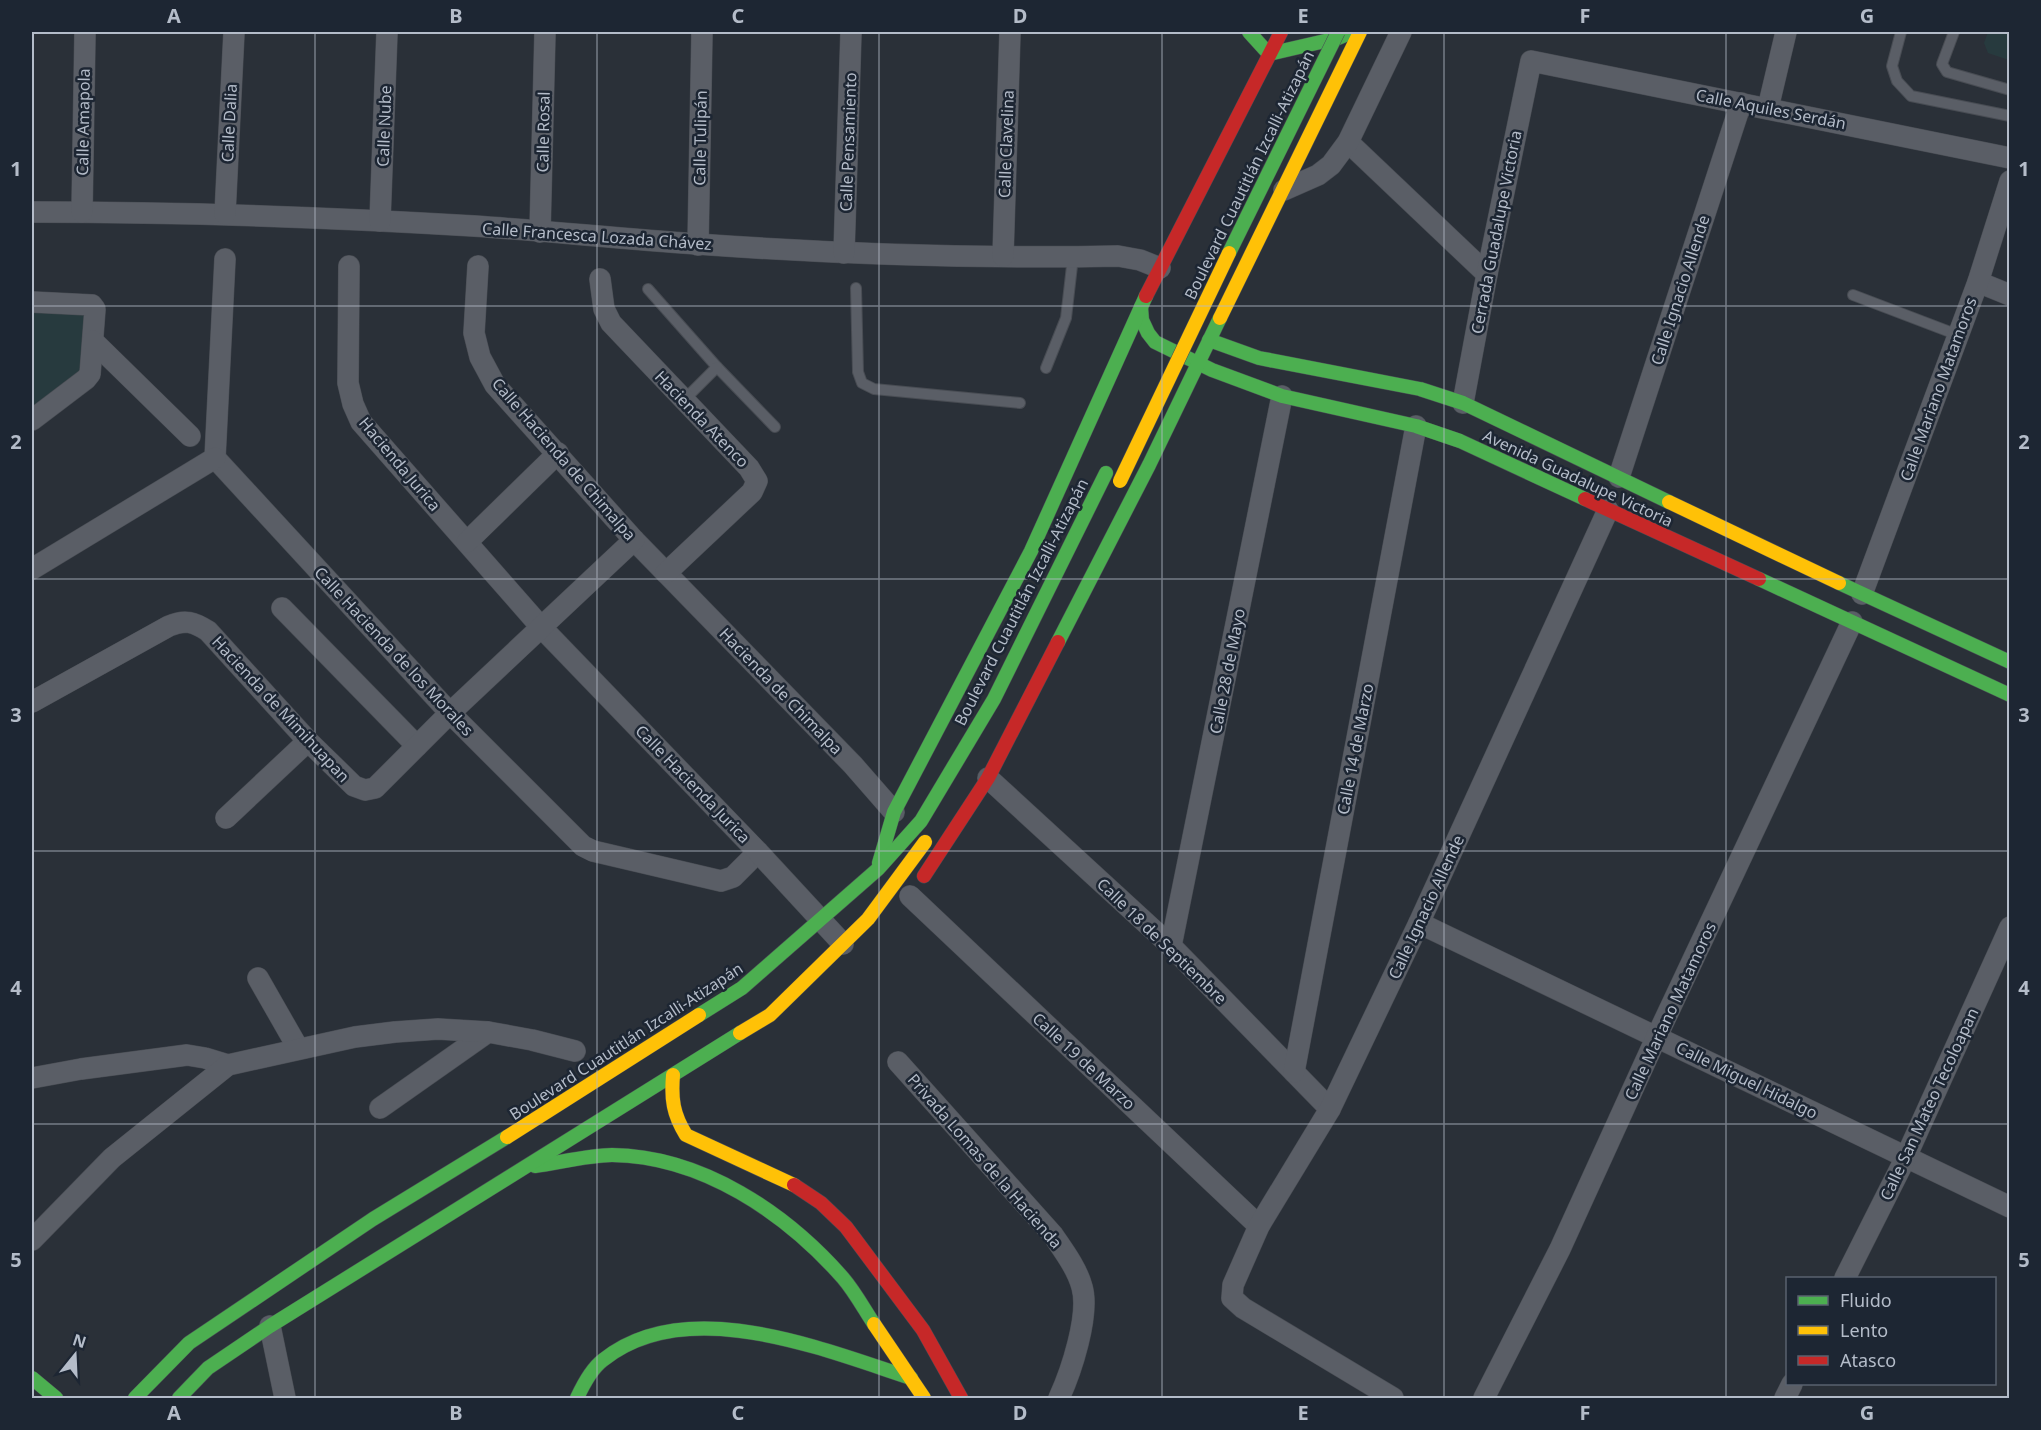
<svg xmlns="http://www.w3.org/2000/svg" width="2041" height="1430" font-family="'Noto Sans',sans-serif">
	<rect width="100%" height="100%" fill="#2a3038"/>
	<g fill="#273a3e">
		<path d="M1988,32H2009V60L1988,53L1984,43Z"/>
		<path d="M32,302L92,305L90,374L32,420Z"/>
	</g>
	<g fill="none" stroke-linecap="round" stroke-linejoin="round">
		<defs>
			<g id="lane">
				<path d="M1901,32L1892,66L1897,81L1911,96L2010,116"/>
				<path d="M1954,32L1942,64L1947,72L2010,90"/>
				<path d="M856,288L858,372L862,383L874,389L1020,403"/>
				<path d="M648,289L717,367L775,427"/>
				<path d="M1853,295L1958,335"/>
				<path d="M1046,368L1066,318L1073,257"/>
				<path d="M684,400L717,367"/>
			</g>
			<g id="street">
				<path d="M1768,108L1786,32"/>
				<path d="M1348,142L1487,274"/>
				<path d="M1284,190L1318,175L1331,165L1348,142L1401,32"/>
				<path d="M32,212C179,212 327,217 474,226C548,231 623,239 697,244C837,254 978,259 1118,256L1140,260L1160,268"/>
				<path d="M82,212L85,32"/>
				<path d="M225,214L234,32"/>
				<path d="M380,221L387,32"/>
				<path d="M540,232L545,32"/>
				<path d="M698,245L702,32"/>
				<path d="M844,253L851,32"/>
				<path d="M1003,256L1010,32"/>
				<path d="M225,259L215,458L450,713L583,846L593,851L721,881L733,877L758,852"/>
				<path d="M349,266L348,383L353,404L361,422L541,627L758,852L843,944"/>
				<path d="M478,266L474,333L480,357L495,385L634,540L853,765L894,812"/>
				<path d="M600,279L604,309L611,323L749,468L757,481L752,492L666,573"/>
				<path d="M1978,282L2010,295"/>
				<path d="M32,302L92,305L95,309L90,374L86,379L32,420"/>
				<path d="M93,341L190,436"/>
				<path d="M1463,403L1487,274L1531,61L2010,158"/>
				<path d="M1619,477L1741,103"/>
				<path d="M467,542L558,453"/>
				<path d="M32,569L215,458"/>
				<path d="M1862,594L1978,282L2010,181"/>
				<path d="M282,608L417,746"/>
				<path d="M32,702L169,626C185,619 194,622 208,631L308,741L354,786L365,790L375,788L450,713L634,540"/>
				<path d="M988,778L1171,946L1330,1109"/>
				<path d="M226,818L308,741"/>
				<path d="M910,896L1259,1226"/>
				<path d="M1419,923L2010,1207"/>
				<path d="M1171,946L1282,396"/>
				<path d="M258,978L298,1048"/>
				<path d="M898,1062L1053,1235C1063,1250 1077,1268 1082,1287C1090,1315 1071,1372 1059,1398"/>
				<path d="M1294,1072L1416,426"/>
				<path d="M32,1078L81,1069L187,1055L205,1058L228,1065"/>
				<path d="M380,1108L488,1032"/>
				<path d="M32,1240L112,1158L228,1065L355,1037L395,1032L438,1029L488,1032L532,1040L575,1051"/>
				<path d="M1845,1278L1906,1157L2010,927"/>
				<path d="M270,1326L285,1398"/>
				<path d="M1393,1398L1243,1308L1232,1298L1233,1285L1259,1226L1330,1109L1419,923L1608,510"/>
				<path d="M1484,1398L1560,1249L1657,1036L1852,622"/>
				<path d="M1785,1398L1792,1384"/>
			</g>
			<g id="fast">
				<path d="M1249,32L1269,54L1338,38L1352,32"/>
				<path d="M1141,307L1142,320L1148,333L1155,342L1212,370L1282,396L1416,426L1460,441L1585,499"/>
				<path d="M1209,340L1259,358L1420,389L1463,403L1669,502"/>
				<path d="M1759,579L2010,695"/>
				<path d="M1839,583L2010,662"/>
				<path d="M1058,642L1149,465L1220,318"/>
				<path d="M879,863L894,812L1031,551L1146,296"/>
				<path d="M699,1015L742,988L878,869L921,821L994,699L1106,473"/>
				<path d="M535,1166C557,1163 590,1155 612,1155C702,1156 786,1213 843,1278C855,1292 864,1309 874,1324"/>
				<path d="M32,1378L56,1398"/>
				<path d="M135,1398L189,1343L373,1219L507,1137"/>
				<path d="M179,1398L208,1368L270,1326L740,1033"/>
				<path d="M577,1398C583,1385 591,1369 603,1360C686,1293 822,1349 911,1378"/>
			</g>
			<g id="slow">
				<path d="M1220,318L1360,32"/>
				<path d="M1669,502L1839,583"/>
				<path d="M740,1033L770,1015L868,919L925,842"/>
				<path d="M673,1075C671,1099 673,1114 686,1135L794,1185"/>
				<path d="M507,1137L699,1015"/>
				<path d="M874,1324L924,1398"/>
			</g>
			<g id="jam">
				<path d="M1146,296L1281,32"/>
				<path d="M1585,499L1759,579"/>
				<path d="M924,876L988,778L1058,642"/>
				<path d="M794,1185L821,1203L846,1227L923,1330L961,1398"/>
			</g>
		</defs>
		<use href="#lane" stroke="#484c53" stroke-width="12"/>
		<use href="#street" stroke="#484c53" stroke-width="22"/>
		<use href="#fast" stroke="#484c53" stroke-width="15"/>
		<use href="#slow" stroke="#484c53" stroke-width="15"/>
		<use href="#jam" stroke="#484c53" stroke-width="15"/>
		<use href="#lane" stroke="#5a5e66" stroke-width="10"/>
		<use href="#street" stroke="#5a5e66" stroke-width="21"/>
		<use href="#fast" stroke="#4caf50" stroke-width="14"/>
		<use href="#slow" stroke="#ffc107" stroke-width="14"/>
		<use href="#jam" stroke="#c62828" stroke-width="14"/>
		<defs>
			<path id="fast-bridge" d="M1229,253L1338,32"/>
			<path id="slow-bridge" d="M1120,481L1229,253"/>
		</defs>
		<use href="#fast-bridge" stroke="#484c53" stroke-width="15" stroke-linecap="butt"/>
		<use href="#slow-bridge" stroke="#484c53" stroke-width="15" stroke-linecap="butt"/>
		<use href="#fast-bridge" stroke="#4caf50" stroke-width="14"/>
		<use href="#slow-bridge" stroke="#ffc107" stroke-width="14"/>
	</g>
	<path fill="none" stroke="#b4bcc9" stroke-width="1.5" stroke-opacity="0.55" d="M315,32V1398M597,32V1398M879,32V1398M1162,32V1398M1444,32V1398M1726,32V1398M32,306H2010M32,579H2010M32,851H2010M32,1124H2010"/>
	<g text-anchor="middle" dominant-baseline="central" stroke-width="5" stroke-linejoin="round" paint-order="stroke">
		<g font-size="16" fill="#b4bcc9" stroke="#1d2633">
			<text transform="translate(1771 109) rotate(11)">Calle Aquiles Serdán</text>
			<text transform="translate(83 122) rotate(-89)">Calle Amapola</text>
			<text transform="translate(229 123) rotate(-87)">Calle Dalia</text>
			<text transform="translate(384 126) rotate(-88)">Calle Nube</text>
			<text transform="translate(543 132) rotate(-89)">Calle Rosal</text>
			<text transform="translate(700 138) rotate(-89)">Calle Tulipán</text>
			<text transform="translate(848 142) rotate(-88)">Calle Pensamiento</text>
			<text transform="translate(1006 144) rotate(-88)">Calle Clavelina</text>
			<text transform="translate(1249 175) rotate(-64)">Boulevard Cuautitlán Izcalli-Atizapán</text>
			<text transform="translate(1496 232) rotate(-79)">Cerrada Guadalupe Victoria</text>
			<text transform="translate(597 236) rotate(4)">Calle Francesca Lozada Chávez</text>
			<text transform="translate(1680 290) rotate(-72)">Calle Ignacio Allende</text>
			<text transform="translate(1938 389) rotate(-70)">Calle Mariano Matamoros</text>
			<text transform="translate(702 419) rotate(46)">Hacienda Atenco</text>
			<text transform="translate(564 459) rotate(49)">Calle Hacienda de Chimalpa</text>
			<text transform="translate(400 464) rotate(50)">Hacienda Jurica</text>
			<text transform="translate(1578 478) rotate(25)">Avenida Guadalupe Victoria</text>
			<text transform="translate(1021 602) rotate(-63)">Boulevard Cuautitlán Izcalli-Atizapán</text>
			<text transform="translate(394 651) rotate(47)">Calle Hacienda de los Morales</text>
			<text transform="translate(1227 671) rotate(-79)">Calle 28 de Mayo</text>
			<text transform="translate(781 691) rotate(46)">Hacienda de Chimalpa</text>
			<text transform="translate(281 709) rotate(47)">Hacienda de Mimihuapan</text>
			<text transform="translate(1355 749) rotate(-79)">Calle 14 de Marzo</text>
			<text transform="translate(693 784) rotate(46)">Calle Hacienda Jurica</text>
			<text transform="translate(1426 907) rotate(-65)">Calle Ignacio Allende</text>
			<text transform="translate(1162 941) rotate(44)">Calle 18 de Septiembre</text>
			<text transform="translate(1670 1011) rotate(-65)">Calle Mariano Matamoros</text>
			<text transform="translate(626 1041) rotate(-33)">Boulevard Cuautitlán Izcalli-Atizapán</text>
			<text transform="translate(1084 1061) rotate(43)">Calle 19 de Marzo</text>
			<text transform="translate(1747 1080) rotate(26)">Calle Miguel Hidalgo</text>
			<text transform="translate(1929 1104) rotate(-65)">Calle San Mateo Tecoloapan</text>
			<text transform="translate(985 1161) rotate(49)">Privada Lomas de la Hacienda</text>
		</g>
	</g>
	<rect width="2041" height="1430" fill="none" stroke="#1d2633" stroke-width="66"/>
	<rect x="1786" y="1277" width="210" height="108" fill="#1d2633" stroke="#59626f" stroke-width="1.5"/>
	<rect x="1798" y="1296" width="30" height="9" fill="#4caf50" stroke="#59626f" stroke-width="1.5"/>
	<text x="1840" y="1307" font-size="18" fill="#b4bcc9">Fluido</text>
	<rect x="1798" y="1326" width="30" height="9" fill="#ffc107" stroke="#59626f" stroke-width="1.5"/>
	<text x="1840" y="1337" font-size="18" fill="#b4bcc9">Lento</text>
	<rect x="1798" y="1356" width="30" height="9" fill="#c62828" stroke="#59626f" stroke-width="1.5"/>
	<text x="1840" y="1367" font-size="18" fill="#b4bcc9">Atasco</text>
	<g transform="translate(75 1355) rotate(18)" stroke="#1d2633" stroke-width="4.5" paint-order="stroke">
	<path d="M0-4.5L10 22L0 15L-10 22Z" fill="#b4bcc9"/>
	<text y="-9" font-size="16" font-weight="bold" text-anchor="middle" fill="#b4bcc9">N</text>
	</g>
	<rect x="33" y="33" width="1975" height="1364" fill="none" stroke="#b4bcc9" stroke-width="2"/>
	<g font-size="20" text-anchor="middle" font-weight="bold" fill="#b4bcc9">
		<text x="174" y="23">A</text>
		<text x="456" y="23">B</text>
		<text x="738" y="23">C</text>
		<text x="1020" y="23">D</text>
		<text x="1303" y="23">E</text>
		<text x="1585" y="23">F</text>
		<text x="1867" y="23">G</text>
		<text x="16" y="176">1</text>
		<text x="2024" y="176">1</text>
		<text x="16" y="449">2</text>
		<text x="2024" y="449">2</text>
		<text x="16" y="722">3</text>
		<text x="2024" y="722">3</text>
		<text x="16" y="995">4</text>
		<text x="2024" y="995">4</text>
		<text x="16" y="1267">5</text>
		<text x="2024" y="1267">5</text>
		<text x="174" y="1420">A</text>
		<text x="456" y="1420">B</text>
		<text x="738" y="1420">C</text>
		<text x="1020" y="1420">D</text>
		<text x="1303" y="1420">E</text>
		<text x="1585" y="1420">F</text>
		<text x="1867" y="1420">G</text>
	</g>
</svg>
